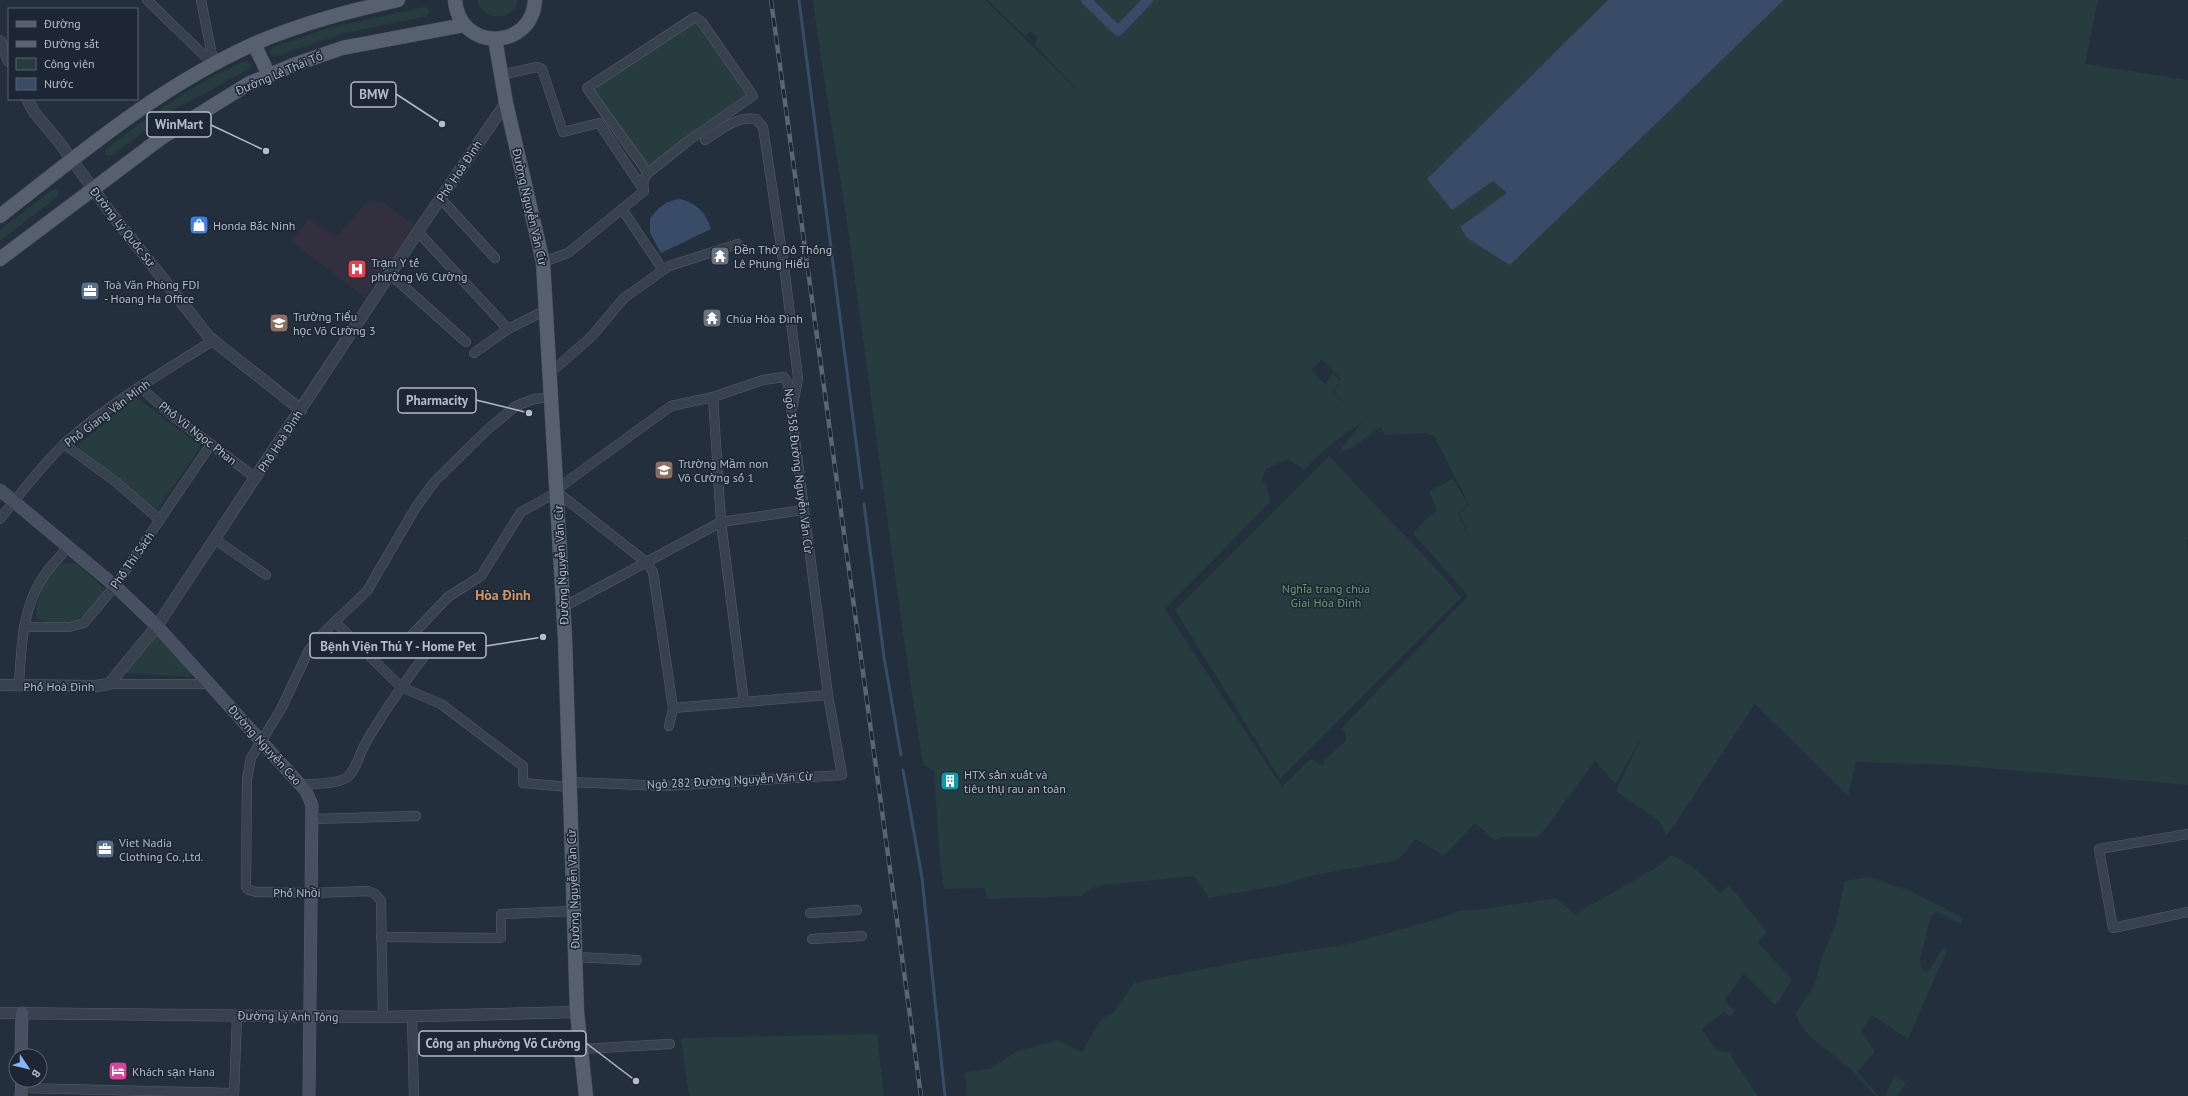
<svg xmlns="http://www.w3.org/2000/svg" width="2188" height="1096" font-family="'PT Sans',sans-serif">
	<rect width="100%" height="100%" fill="#242f3e"/>
	<path fill="#32303f" d="M374,201L385,203L415,227L365,298L292,241L308,219L338,236L365,203Z"/>
	<g fill="#263c3f" fill-rule="evenodd">
		<path d="M477,0H518C512,22 482,22 477,0Z"/>
		<path d="M813,0H985L1080,93L1034,44L1038,38L1030,31L1025,36L987,0H1608L1427,179L1493,181L1508,193L1510,265L1784,0H2098L2085,64L2188,80V539L2186,540L2188,550V785L1952,765L1856,762L1848,796L1755,704L1667,835L1659,821L1616,791L1642,737L1615,784L1595,761L1539,837H1501L1494,840L1475,823L1444,856L1416,839L1398,860L1314,875L1286,884L1209,898L1194,876L1102,885L1094,887L1080,896L987,899L985,888L944,889L940,860L934,771L923,765C894,582 872,398 846,215C835,143 822,72 813,0ZM1322,359L1341,379L1334,392L1350,409L1333,392L1340,380L1333,373L1325,384L1311,370ZM1362,422L1338,453L1351,448L1381,427L1385,435L1427,433L1434,436L1469,504L1459,514L1479,557L1458,514L1468,504L1453,479L1429,491L1437,510L1434,514L1429,516L1413,533L1468,596L1341,729L1345,732L1346,741L1325,760L1323,766L1310,759L1282,787L1165,609L1270,502L1266,484L1261,482L1266,469L1288,459L1304,470L1330,445Z"/>
		<path d="M424,7L428,8L429,12L427,16L345,33L274,57L269,53L273,47L328,28Z"/>
		<path d="M692,21L700,23L747,97L648,166L592,88Z"/>
		<path d="M244,61L248,62L251,65V68L171,111L114,154L109,156L105,155V150C149,116 193,84 244,61Z"/>
		<path d="M56,189L59,191L57,197L0,241V230L52,190Z"/>
		<path d="M136,397L201,446L157,510L77,446Z"/>
		<path d="M1329,456L1443,576L1461,598L1280,779L1175,610Z"/>
		<path d="M68,563L77,564L106,590C99,598 91,610 83,616C71,624 47,626 36,617C35,604 46,572 59,565C61,564 66,564 68,563Z"/>
		<path d="M157,634L191,672L190,677L124,673Z"/>
		<path d="M1671,855C1693,864 1705,878 1721,894L1729,885L1767,932L1758,942L1792,980L1775,1005L1744,974L1724,1000L1735,1011L1730,1017L1724,1012L1702,1029L1716,1050L1731,1053L1732,1058L1758,1096H967L965,1073L991,1068L1016,1052L1059,1040L1082,1052L1101,1019L1113,1013L1134,983L1259,958L1344,945L1432,921L1459,911L1484,909L1556,898L1575,914L1659,866Z"/>
		<path d="M1868,877L1910,891L1963,918L1961,924L1936,911L1931,916L1920,960L1921,969L1925,972H1928L1942,949L1945,948L1947,950L1908,1039L1872,1015L1861,1031L1875,1052L1857,1072L1879,1096H1875C1867,1087 1860,1078 1852,1070C1837,1056 1799,1034 1796,1013L1815,984L1822,957L1836,923L1845,881Z"/>
		<path d="M877,1034L884,1096H689L681,1038Z"/>
		<path d="M1895,1076L1906,1083L1897,1096H1885Z"/>
	</g>
	<g fill="#394c67">
		<path d="M1608,0H1784L1510,265L1467,238L1460,227L1507,193L1493,181L1452,210L1427,179Z"/>
		<path d="M680,199C697,203 706,213 711,229L661,253L650,233V219C657,208 667,200 680,199Z"/>
	</g>
	<g fill="none" stroke-linecap="round" stroke-linejoin="round">
		<g stroke="#394c67" stroke-width="3">
			<path d="M799,0L862,488"/>
			<path d="M864,504L884,657L901,755"/>
			<path d="M903,770L922,878L945,1096"/>
		</g>
		<path stroke="#394c67" stroke-width="10" d="M1086,0L1118,31L1148,0"/>
		<defs>
			<g id="minor">
				<path d="M147,0L214,65"/>
				<path d="M201,0L214,65"/>
				<path d="M501,75L537,67L542,69L563,132L599,123L643,189"/>
				<path d="M705,140C720,131 737,115 756,119L763,127L784,266L798,378L793,405"/>
				<path d="M441,199L495,258"/>
				<path d="M622,209L663,270"/>
				<path d="M418,232L508,329L546,310"/>
				<path d="M543,262L568,253L644,191L643,180L648,173L688,141L753,96L702,22L695,17L587,88L648,173"/>
				<path d="M390,274L466,342"/>
				<path d="M474,353L508,329"/>
				<path d="M550,373L592,336L624,298L669,266L738,244"/>
				<path d="M140,387L173,416L256,478"/>
				<path d="M713,397L721,522L744,702"/>
				<path d="M64,444L116,482L160,520"/>
				<path d="M557,489L671,406L713,397L763,380L784,377L788,384L828,695L842,775L665,786L570,782"/>
				<path d="M0,519C19,495 43,464 65,443C110,403 162,373 212,341"/>
				<path d="M216,540L266,575"/>
				<path d="M563,607L721,522L803,510"/>
				<path d="M335,622L401,687L441,704L523,766V783L570,787"/>
				<path d="M24,627H69L84,623L115,586L211,444"/>
				<path d="M109,684H210"/>
				<path d="M19,686C21,648 22,605 46,573C52,564 61,556 68,547"/>
				<path d="M673,708L828,695"/>
				<path d="M300,785C314,783 334,785 346,778C355,773 359,755 364,746C382,714 403,684 426,654L411,636L448,597L481,576L521,512L557,492L646,562L653,572L673,708L669,726"/>
				<path d="M312,819L416,816"/>
				<path d="M2188,834L2099,849L2113,928L2188,912"/>
				<path d="M810,913L857,910"/>
				<path d="M381,937L501,938V914L574,911"/>
				<path d="M812,939L862,936"/>
				<path d="M575,957L637,960"/>
				<path d="M412,1016L414,1096"/>
				<path d="M383,1017L381,901L375,894L368,891L312,893L256,892L249,890L246,887L247,779L251,758L281,709L309,650L325,631L367,591L416,507L435,481L488,429L516,406L534,399L551,397"/>
				<path d="M581,1049L670,1044"/>
				<path d="M22,1088L234,1093"/>
				<path d="M234,1096L237,1015"/>
			</g>
			<g id="tertiary">
				<path d="M0,41L9,61"/>
				<path d="M27,99L34,112L59,142L107,208L209,337L301,410"/>
				<path d="M0,685L96,686L109,684L157,626L423,224L506,103"/>
				<path d="M0,1013L383,1017L577,1012"/>
			</g>
			<g id="secondary">
				<path d="M0,490L115,586L157,626L306,791L312,805L309,1096"/>
				<path d="M21,1056L22,1013"/>
				<path d="M21,1096L22,1080"/>
			</g>
			<g id="primary">
				<path d="M455,0C459,52 532,51 535,0"/>
				<path d="M495,39L506,103L543,262L565,638L577,1012L586,1096"/>
				<path d="M254,44L269,75"/>
				<path d="M0,216C81,153 161,85 256,43C302,23 350,11 398,0"/>
				<path d="M0,259L161,138L248,84L296,64L342,48L464,25"/>
			</g>
		</defs>
		<use href="#minor" stroke="#565f6c" stroke-width="10"/>
		<use href="#tertiary" stroke="#565f6c" stroke-width="12"/>
		<use href="#secondary" stroke="#565f6c" stroke-width="13"/>
		<use href="#primary" stroke="#414a57" stroke-width="15"/>
		<use href="#minor" stroke="#38414e" stroke-width="9"/>
		<use href="#tertiary" stroke="#38414e" stroke-width="11"/>
		<use href="#secondary" stroke="#465061" stroke-width="12"/>
		<use href="#primary" stroke="#56606e" stroke-width="14"/>
		<defs>
			<path id="rail" d="M771,0L921,1096"/>
		</defs>
		<use href="#rail" stroke="#5a6575" stroke-width="4.5"/>
		<use href="#rail" stroke="#1d2633" stroke-width="3" stroke-dasharray="9" stroke-linecap="butt"/>
	</g>
	<defs>
		<symbol id="shop-square" viewBox="-11 -11 22 22"><rect x="-9" y="-9" width="18" height="18" rx="4" fill="#3f7fe0" stroke="#1d2633"/><path d="M-5-2.5h2.3a2.7 3.5 0 0 1 5.4 0H5L5.5 6h-11ZM-1.5-2.5h3a1.5 2.3 0 0 0-3 0Z" fill="#fff"/></symbol>
		<symbol id="temple-square" viewBox="-11 -11 22 22"><rect x="-9" y="-9" width="18" height="18" rx="4" fill="#6b7280" stroke="#1d2633"/><path d="M0-6L5-2H3V0L6.5 2.5H4V6H1.5V3h-3V6H-4V2.5H-6.5L-3 0V-2H-5Z" fill="#fff"/></symbol>
		<symbol id="hospital-square" viewBox="-11 -11 22 22"><rect x="-9" y="-9" width="18" height="18" rx="4" fill="#e0444e" stroke="#1d2633"/><path d="M-5-5h3v3.5h4V-5h3V5h-3V1.5h-4V5h-3Z" fill="#fff"/></symbol>
		<symbol id="office-square" viewBox="-11 -11 22 22"><rect x="-9" y="-9" width="18" height="18" rx="4" fill="#5c6f8a" stroke="#1d2633"/><path d="M-6-3h4V-5.5h4V-3h4V5H-6ZM-1-4.5V-3h2v-1.5ZM-6 0V1H6V0Z" fill="#fff"/></symbol>
		<symbol id="school-square" viewBox="-11 -11 22 22"><rect x="-9" y="-9" width="18" height="18" rx="4" fill="#8d6e63" stroke="#1d2633"/><path d="M0-5L7-2L0 1L-7-2ZM-4 1L0 2.5L4 1V4Q0 6-4 4Z" fill="#fff"/></symbol>
		<symbol id="building-square" viewBox="-11 -11 22 22"><rect x="-9" y="-9" width="18" height="18" rx="4" fill="#0f9aa8" stroke="#1d2633"/><path d="M-4-6H4V6H1V3H-1V6H-4ZM-2.5-4.3h1.7v1.8h-1.7ZM.8-4.3h1.7v1.8H.8ZM-2.5-1h1.7V.8h-1.7ZM.8-1h1.7V.8H.8Z" fill="#fff"/></symbol>
		<symbol id="hotel-square" viewBox="-11 -11 22 22"><rect x="-9" y="-9" width="18" height="18" rx="4" fill="#d1479c" stroke="#1d2633"/><path d="M-6-4.5h1.5V1H6V5H4.5V3h-9V5H-6ZM-4 0a1.8 1.8 0 1 1 3.6 0ZM.5 0V-2.5h3Q6-2.5 6 0Z" fill="#fff"/></symbol>
	</defs>
	<g fill-rule="evenodd">
		<use href="#shop-square" x="188" y="214" width="22" height="22"/>
		<use href="#temple-square" x="709" y="245" width="22" height="22"/>
		<use href="#hospital-square" x="346" y="258" width="22" height="22"/>
		<use href="#office-square" x="79" y="280" width="22" height="22"/>
		<use href="#temple-square" x="701" y="307" width="22" height="22"/>
		<use href="#school-square" x="268" y="312" width="22" height="22"/>
		<use href="#school-square" x="653" y="459" width="22" height="22"/>
		<use href="#building-square" x="939" y="770" width="22" height="22"/>
		<use href="#office-square" x="94" y="838" width="22" height="22"/>
		<use href="#hotel-square" x="107" y="1060" width="22" height="22"/>
	</g>
	<g text-anchor="middle" dominant-baseline="central" stroke-width="3" stroke-linejoin="round" paint-order="stroke">
		<g font-size="12" fill="#b4bcc9" stroke="#1d2633">
			<text transform="translate(279 73) rotate(-23)">Đường Lê Thái Tổ</text>
			<text transform="translate(459 171) rotate(-56)">Phố Hoà Đình</text>
			<text transform="translate(530 207) rotate(77)">Đường Nguyễn Văn Cừ</text>
			<text transform="translate(123 227) rotate(52)">Đường Lý Quốc Sư</text>
			<text transform="translate(107 413) rotate(-37)">Phố Giang Văn Minh</text>
			<text transform="translate(198 433) rotate(38)">Phố Vũ Ngọc Phan</text>
			<text transform="translate(280 441) rotate(-57)">Phố Hoà Đình</text>
			<text transform="translate(799 471) rotate(83)">Ngõ 358 Đường Nguyễn Văn Cừ</text>
			<text transform="translate(132 560) rotate(-55)">Phố Thi Sách</text>
			<text transform="translate(561 565) rotate(-93)">Đường Nguyễn Văn Cừ</text>
			<text x="59" y="686">Phố Hoà Đình</text>
			<text transform="translate(265 745) rotate(48)">Đường Nguyễn Cao</text>
			<text transform="translate(730 780) rotate(-3)">Ngõ 282 Đường Nguyễn Văn Cừ</text>
			<text transform="translate(573 889) rotate(-92)">Đường Nguyễn Văn Cừ</text>
			<text x="297" y="892">Phố Nhồi</text>
			<text transform="translate(288 1016) rotate(1)">Đường Lý Anh Tông</text>
		</g>
		<g font-size="12" fill="#b4bcc9" stroke="#1d2633" text-anchor="start">
			<text x="213" y="225">Honda Bắc Ninh</text>
			<text x="734" y="249">Đền Thờ Đô Thống<tspan x="734" dy="14">Lê Phụng Hiểu</tspan></text>
			<text x="371" y="262">Trạm Y tế<tspan x="371" dy="14">phường Võ Cường</tspan></text>
			<text x="104" y="284">Toà Văn Phòng FDI<tspan x="104" dy="14">- Hoang Ha Office</tspan></text>
			<text x="293" y="316">Trường Tiểu<tspan x="293" dy="14">học Võ Cường 3</tspan></text>
			<text x="726" y="318">Chùa Hòa Đình</text>
			<text x="678" y="463">Trường Mầm non<tspan x="678" dy="14">Võ Cường số 1</tspan></text>
			<text x="964" y="774">HTX sản xuất và<tspan x="964" dy="14">tiêu thụ rau an toàn</tspan></text>
			<text x="119" y="842">Viet Nadia<tspan x="119" dy="14">Clothing Co.,Ltd.</tspan></text>
			<text x="132" y="1071">Khách sạn Hana</text>
		</g>
		<g font-size="12" fill="#6b9a76" stroke="#1d2633">
			<text x="1326" y="588">Nghĩa trang chùa<tspan x="1326" dy="14">Giai Hòa Đình</tspan></text>
		</g>
		<g font-size="14" font-weight="bold" fill="#d59563" stroke="#1d2633">
			<text x="503" y="595">Hòa Đình</text>
		</g>
	</g>
	<path fill="none" stroke="#b4bcc9" stroke-width="1.5" d="M442 124L396 94M266 151L211 125M529 413L476 400M543 637L486 646M636 1081L586 1043"/>
	<g fill="#b4bcc9" stroke="#1d2633" stroke-width="1.5">
		<circle cx="442" cy="124" r="4"/>
		<circle cx="266" cy="151" r="4"/>
		<circle cx="529" cy="413" r="4"/>
		<circle cx="543" cy="637" r="4"/>
		<circle cx="636" cy="1081" r="4"/>
	</g>
	<g fill="#1d2633" stroke="#b4bcc9" stroke-width="1.5">
		<rect x="351" y="82" width="45" height="25" rx="4"/>
		<rect x="147" y="112" width="64" height="25" rx="4"/>
		<rect x="398" y="388" width="78" height="25" rx="4"/>
		<rect x="310" y="633" width="176" height="25" rx="4"/>
		<rect x="419" y="1031" width="167" height="25" rx="4"/>
	</g>
	<g font-size="13" text-anchor="middle" font-weight="bold" fill="#b4bcc9">
		<text x="374" y="99">BMW</text>
		<text x="179" y="129">WinMart</text>
		<text x="437" y="405">Pharmacity</text>
		<text x="398" y="651">Bệnh Viện Thú Y - Home Pet</text>
		<text x="503" y="1048">Công an phường Võ Cường</text>
	</g>
	<rect x="8" y="8" width="130" height="92" fill="#1d2633" stroke="#59626f"/>
	<rect x="16" y="21" width="20" height="6" fill="#56606e" stroke="#59626f"/>
	<text x="44" y="28" font-size="12" fill="#b4bcc9">Đường</text>
	<rect x="16" y="41" width="20" height="6" fill="#5a6575" stroke="#59626f"/>
	<text x="44" y="48" font-size="12" fill="#b4bcc9">Đường sắt</text>
	<rect x="16" y="58" width="20" height="12" fill="#263c3f" stroke="#59626f"/>
	<text x="44" y="68" font-size="12" fill="#b4bcc9">Công viên</text>
	<rect x="16" y="78" width="20" height="12" fill="#394c67" stroke="#59626f"/>
	<text x="44" y="88" font-size="12" fill="#b4bcc9">Nước</text>
	<g transform="translate(28 1068) rotate(125)"><circle r="19" fill="#1d2633" stroke="#59626f"/>
	<path d="M0-3L7 15L0 10L-7 15Z" fill="#8ab4f8"/>
	<text y="-6" font-size="11" font-weight="bold" text-anchor="middle" fill="#b4bcc9">B</text>
	</g>
</svg>
